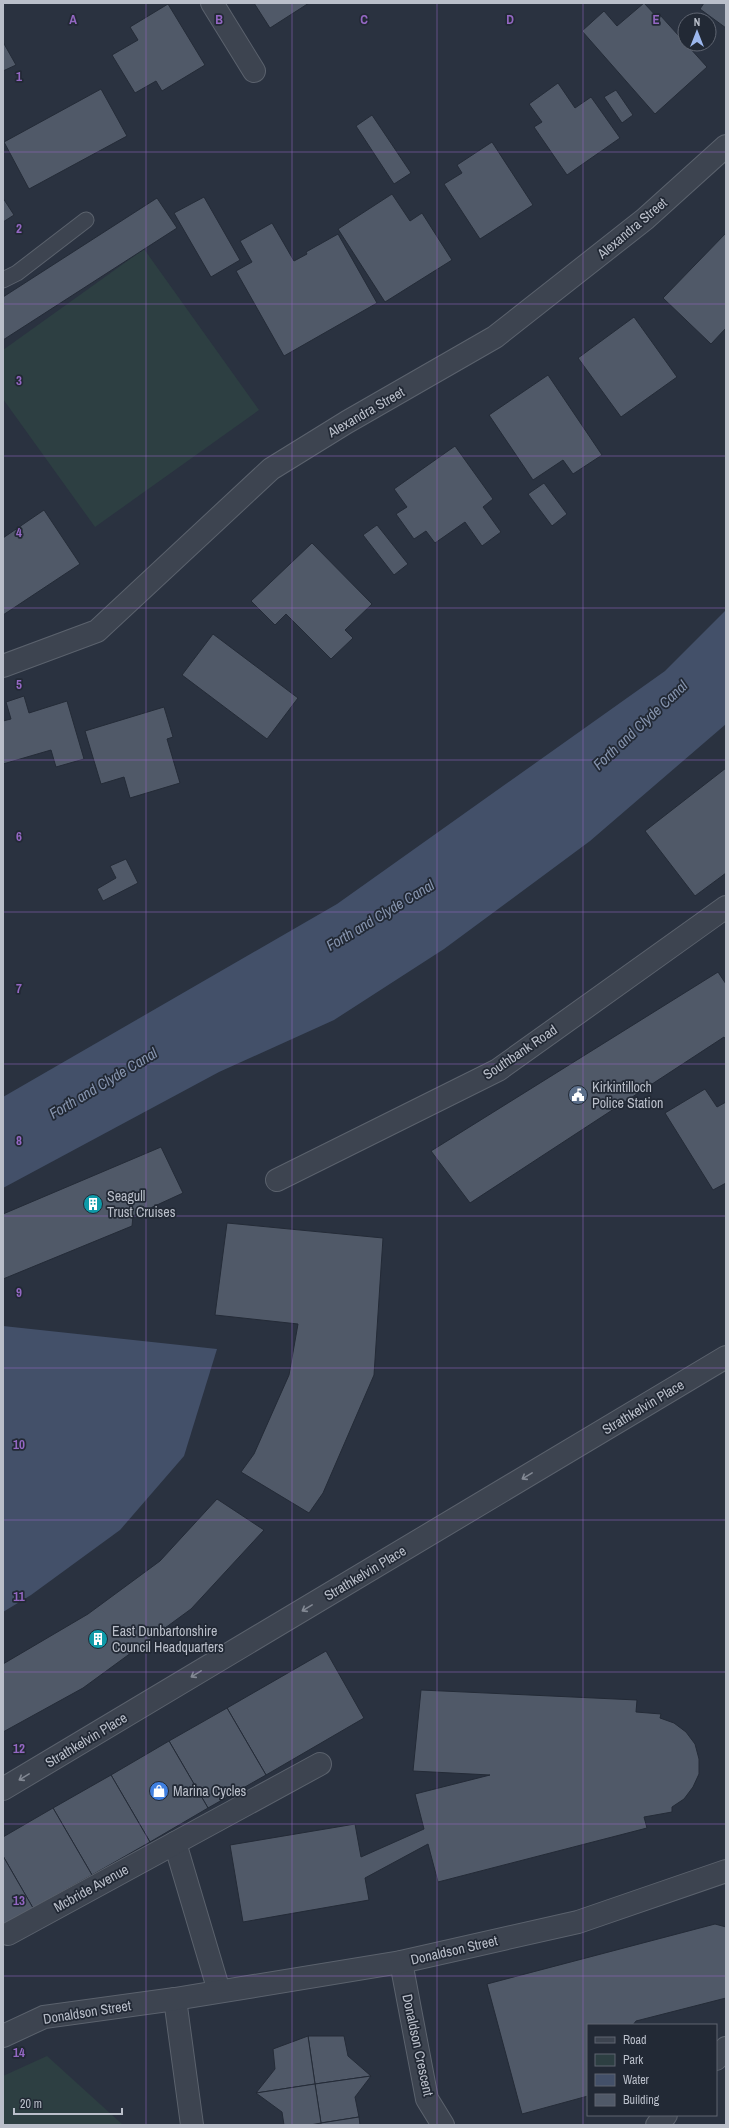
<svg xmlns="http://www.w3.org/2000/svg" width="729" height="2128" font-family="'Archivo Narrow',sans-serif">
	<rect width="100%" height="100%" fill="#2a3240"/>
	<g fill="#2d3f42">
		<path d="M144,249L259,410L95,527L3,399V350Z"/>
		<path d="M47,2056L123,2125H3V2076Z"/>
	</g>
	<g fill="#435069">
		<path d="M726,610V724L590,841L444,949L334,1020L219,1072L3,1188V1097L337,904L665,671Z"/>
		<path d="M3,1326L217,1349L184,1456L120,1530L31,1595L3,1612Z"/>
	</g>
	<g fill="#505968" stroke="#242b37">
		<path d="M254,3H309L270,28Z"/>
		<path d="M644,3L658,18L660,15L707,67L655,114L582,31L604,11L617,26Z"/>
		<path d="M704,3H726V28L700,9Z"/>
		<path d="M168,4L205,65L162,91L156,81L135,93L112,55L138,40L130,27Z"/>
		<path d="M3,42L16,65L3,71Z"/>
		<path d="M558,83L575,108L591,97L620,138L567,175L534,127L542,122L529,104Z"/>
		<path d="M101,89L127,136L29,189L4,142Z"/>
		<path d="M616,90L633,115L622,123L604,97Z"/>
		<path d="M372,115L411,173L394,184L356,126Z"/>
		<path d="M492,142L533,205L480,239L444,184L462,173L457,165Z"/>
		<path d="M392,194L410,221L422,213L452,260L385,302L338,229Z"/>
		<path d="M204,197L240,260L211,277L174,213Z"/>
		<path d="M3,198L14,215L3,222Z"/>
		<path d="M157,198L177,228L3,340V297Z"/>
		<path d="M272,223L294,261L307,254L306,252L338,234L377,303L284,356L236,271L252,262L240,241Z"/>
		<path d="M726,233V328L711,344L663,298Z"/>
		<path d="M634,317L677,377L621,417L578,358Z"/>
		<path d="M548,375L602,455L573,474L563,460L533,480L489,415Z"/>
		<path d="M455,446L493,499L483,507L501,532L482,546L465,522L435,543L426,531L414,539L396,514L407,507L394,489Z"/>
		<path d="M544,483L567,514L552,526L528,494Z"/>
		<path d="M44,510L80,564L3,615V538Z"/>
		<path d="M377,525L408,564L394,575L363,535Z"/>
		<path d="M312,543L372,604L345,630L353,638L331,659L286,614L275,625L251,601Z"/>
		<path d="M213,634L298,698L267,739L182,675Z"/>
		<path d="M24,696L29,713L67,701L84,759L56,767L51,750L3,764V721L11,719L6,702Z"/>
		<path d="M164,707L173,737L167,739L180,783L130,798L124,777L101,784L85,731Z"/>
		<path d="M726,768V873L695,896L645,831Z"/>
		<path d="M126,859L138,883L103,901L97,889L116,878L110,866Z"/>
		<path d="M718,972L726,984V1040L724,1037L470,1203L431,1151Z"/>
		<path d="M705,1089L717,1107L726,1102V1183L713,1190L665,1113Z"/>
		<path d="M161,1147L183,1193L133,1216L132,1226L3,1279V1214Z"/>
		<path d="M227,1223L383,1238L374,1375L323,1493L309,1513L241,1472L254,1454L289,1375L298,1324L215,1315Z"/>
		<path d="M217,1499L264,1530L191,1609L83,1688L3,1732V1664L88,1614L160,1561Z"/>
		<path d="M326,1651L364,1718L266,1775L227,1708Z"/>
		<path d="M421,1690L637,1700L636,1712L661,1714L660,1718L674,1723L686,1732L695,1744L699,1759V1774L693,1787L684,1799L672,1807V1812L644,1817L647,1828L438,1882L428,1844L365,1878L369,1900L243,1922L230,1845L355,1824L361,1857L424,1829L415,1794L490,1775L413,1771Z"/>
		<path d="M227,1708L266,1775L208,1808L169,1741Z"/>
		<path d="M169,1741L208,1808L150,1842L111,1775Z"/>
		<path d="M111,1775L150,1842L92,1875L53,1808Z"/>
		<path d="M53,1808L92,1875L33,1908L3,1856V1837Z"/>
		<path d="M3,1856L33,1908L3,1926Z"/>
		<path d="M715,1924L726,1927V1998L636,2021L633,2025H588V2096L522,2114L487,1984Z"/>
		<path d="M308,2036H344L348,2056L371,2076L315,2084Z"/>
		<path d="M308,2036L315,2084L256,2093L275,2069L273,2049Z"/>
		<path d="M371,2076L355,2097L359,2117L321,2123L315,2084Z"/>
		<path d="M315,2084L321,2123L310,2125H284L282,2112L256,2093Z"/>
		<path d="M359,2117L360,2125H321V2123Z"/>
	</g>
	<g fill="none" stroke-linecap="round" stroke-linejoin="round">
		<defs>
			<path id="service" d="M3,280L17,273L86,220"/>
			<g id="minor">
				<path d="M212,3L254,71"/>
				<path d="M3,666L97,631L271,469L347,422L495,337L645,219L726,146"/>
				<path d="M277,1180L498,1070L726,907"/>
				<path d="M3,1789L726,1357"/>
				<path d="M175,1843L219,1991"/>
				<path d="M8,1934L320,1764"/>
				<path d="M401,1962L427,2099L443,2125"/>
				<path d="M175,1999L192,2125"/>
				<path d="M3,2036L44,2017L175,1999L401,1962L578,1922L726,1871"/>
				<path d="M716,2059L726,2048"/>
				<path d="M657,2125L666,2115"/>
			</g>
		</defs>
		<use href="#service" stroke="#5b626d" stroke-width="17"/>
		<use href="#minor" stroke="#5b626d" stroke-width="24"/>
		<use href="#service" stroke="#3d4450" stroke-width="15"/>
		<use href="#minor" stroke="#3d4450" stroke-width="22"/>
	</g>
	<defs><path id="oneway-shaft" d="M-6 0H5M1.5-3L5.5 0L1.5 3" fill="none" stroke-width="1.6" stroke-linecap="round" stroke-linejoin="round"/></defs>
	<g stroke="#828893">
		<use href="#oneway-shaft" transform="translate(527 1476) rotate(149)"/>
		<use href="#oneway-shaft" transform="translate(307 1608) rotate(149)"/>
		<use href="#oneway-shaft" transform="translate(196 1674) rotate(149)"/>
		<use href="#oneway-shaft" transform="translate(24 1777) rotate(149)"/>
	</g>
	<path fill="none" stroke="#9467c3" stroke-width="1" stroke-opacity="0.55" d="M146,3V2125M292,3V2125M437,3V2125M583,3V2125M3,152H726M3,304H726M3,456H726M3,608H726M3,760H726M3,912H726M3,1064H726M3,1216H726M3,1368H726M3,1520H726M3,1672H726M3,1824H726M3,1976H726"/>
	<defs>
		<symbol id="civic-disc" viewBox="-11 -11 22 22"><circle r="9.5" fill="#5c6f8a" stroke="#222935"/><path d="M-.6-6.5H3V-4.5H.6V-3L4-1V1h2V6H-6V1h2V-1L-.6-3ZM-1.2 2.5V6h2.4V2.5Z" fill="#fff"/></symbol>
		<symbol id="building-disc" viewBox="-11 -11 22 22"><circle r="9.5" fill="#0f9aa8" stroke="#222935"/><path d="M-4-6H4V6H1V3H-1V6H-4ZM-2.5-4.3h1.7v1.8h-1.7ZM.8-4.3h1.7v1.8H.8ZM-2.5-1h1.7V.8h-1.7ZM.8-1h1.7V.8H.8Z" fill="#fff"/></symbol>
		<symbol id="shop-disc" viewBox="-11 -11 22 22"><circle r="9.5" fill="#3f7fe0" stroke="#222935"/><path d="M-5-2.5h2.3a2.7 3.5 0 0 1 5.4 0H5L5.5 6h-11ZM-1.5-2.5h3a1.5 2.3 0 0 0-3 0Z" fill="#fff"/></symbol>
	</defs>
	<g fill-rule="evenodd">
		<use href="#civic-disc" x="567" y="1084" width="22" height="22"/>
		<use href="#building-disc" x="82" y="1193" width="22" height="22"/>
		<use href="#building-disc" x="87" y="1628" width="22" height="22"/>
		<use href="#shop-disc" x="148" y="1780" width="22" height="22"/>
	</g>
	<g text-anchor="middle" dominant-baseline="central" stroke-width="3.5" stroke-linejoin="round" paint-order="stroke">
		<g font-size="14" fill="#babfca" stroke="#222935">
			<text transform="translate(632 228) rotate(-40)">Alexandra Street</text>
			<text transform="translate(366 412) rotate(-30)">Alexandra Street</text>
			<text transform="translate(520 1052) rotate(-34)">Southbank Road</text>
			<text transform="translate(643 1407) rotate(-31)">Strathkelvin Place</text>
			<text transform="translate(365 1573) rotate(-31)">Strathkelvin Place</text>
			<text transform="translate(86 1740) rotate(-31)">Strathkelvin Place</text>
			<text transform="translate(91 1888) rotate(-29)">Mcbride Avenue</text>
			<text transform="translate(454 1950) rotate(-13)">Donaldson Street</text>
			<text transform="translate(87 2012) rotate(-9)">Donaldson Street</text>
			<text transform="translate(418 2045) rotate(78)">Donaldson Crescent</text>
		</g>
		<g font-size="14" fill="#babfca" stroke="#222935" text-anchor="start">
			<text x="592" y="1087">Kirkintilloch<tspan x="592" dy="16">Police Station</tspan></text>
			<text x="107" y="1196">Seagull<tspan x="107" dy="16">Trust Cruises</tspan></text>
			<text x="112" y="1631">East Dunbartonshire<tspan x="112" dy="16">Council Headquarters</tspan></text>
			<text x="173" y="1791">Marina Cycles</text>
		</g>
		<g font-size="15" font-style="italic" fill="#8694ae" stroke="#222935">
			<text transform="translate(640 725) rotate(-43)">Forth and Clyde Canal</text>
			<text transform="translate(380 915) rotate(-31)">Forth and Clyde Canal</text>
			<text transform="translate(103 1083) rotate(-31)">Forth and Clyde Canal</text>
		</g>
	</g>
	<g font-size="13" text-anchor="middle" font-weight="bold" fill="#9467c3" stroke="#222935" stroke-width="3.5" stroke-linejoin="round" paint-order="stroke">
		<text x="73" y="24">A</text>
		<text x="219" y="24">B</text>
		<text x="364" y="24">C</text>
		<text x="510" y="24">D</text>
		<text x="656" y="24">E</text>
		<text x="19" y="81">1</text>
		<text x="19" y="233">2</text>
		<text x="19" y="385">3</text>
		<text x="19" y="537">4</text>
		<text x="19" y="689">5</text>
		<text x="19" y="841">6</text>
		<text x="19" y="993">7</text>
		<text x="19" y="1145">8</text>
		<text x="19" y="1297">9</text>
		<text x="19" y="1449">10</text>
		<text x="19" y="1601">11</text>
		<text x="19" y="1753">12</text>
		<text x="19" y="1905">13</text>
		<text x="19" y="2057">14</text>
	</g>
	<rect width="729" height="2128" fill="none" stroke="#babfca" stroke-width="8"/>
	<rect x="587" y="2024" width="130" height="92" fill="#222935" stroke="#5f6571"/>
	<rect x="595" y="2037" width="20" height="6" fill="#3d4450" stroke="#5f6571"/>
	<text x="623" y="2044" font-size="12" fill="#babfca">Road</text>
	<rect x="595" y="2054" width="20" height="12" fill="#2d3f42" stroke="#5f6571"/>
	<text x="623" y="2064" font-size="12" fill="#babfca">Park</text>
	<rect x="595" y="2074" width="20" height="12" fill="#435069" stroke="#5f6571"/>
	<text x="623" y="2084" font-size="12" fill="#babfca">Water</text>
	<rect x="595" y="2094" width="20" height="12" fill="#505968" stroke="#5f6571"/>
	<text x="623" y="2104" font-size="12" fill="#babfca">Building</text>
	<g transform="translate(697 32)"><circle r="19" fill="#222935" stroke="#5f6571"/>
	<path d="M0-3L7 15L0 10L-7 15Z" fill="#9cb7ed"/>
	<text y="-6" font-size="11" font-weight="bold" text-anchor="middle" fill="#babfca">N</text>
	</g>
	<path d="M14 2108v6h108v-6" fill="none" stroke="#babfca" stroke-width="2"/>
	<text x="20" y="2108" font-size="12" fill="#babfca" stroke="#222935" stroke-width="3" paint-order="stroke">20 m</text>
</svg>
